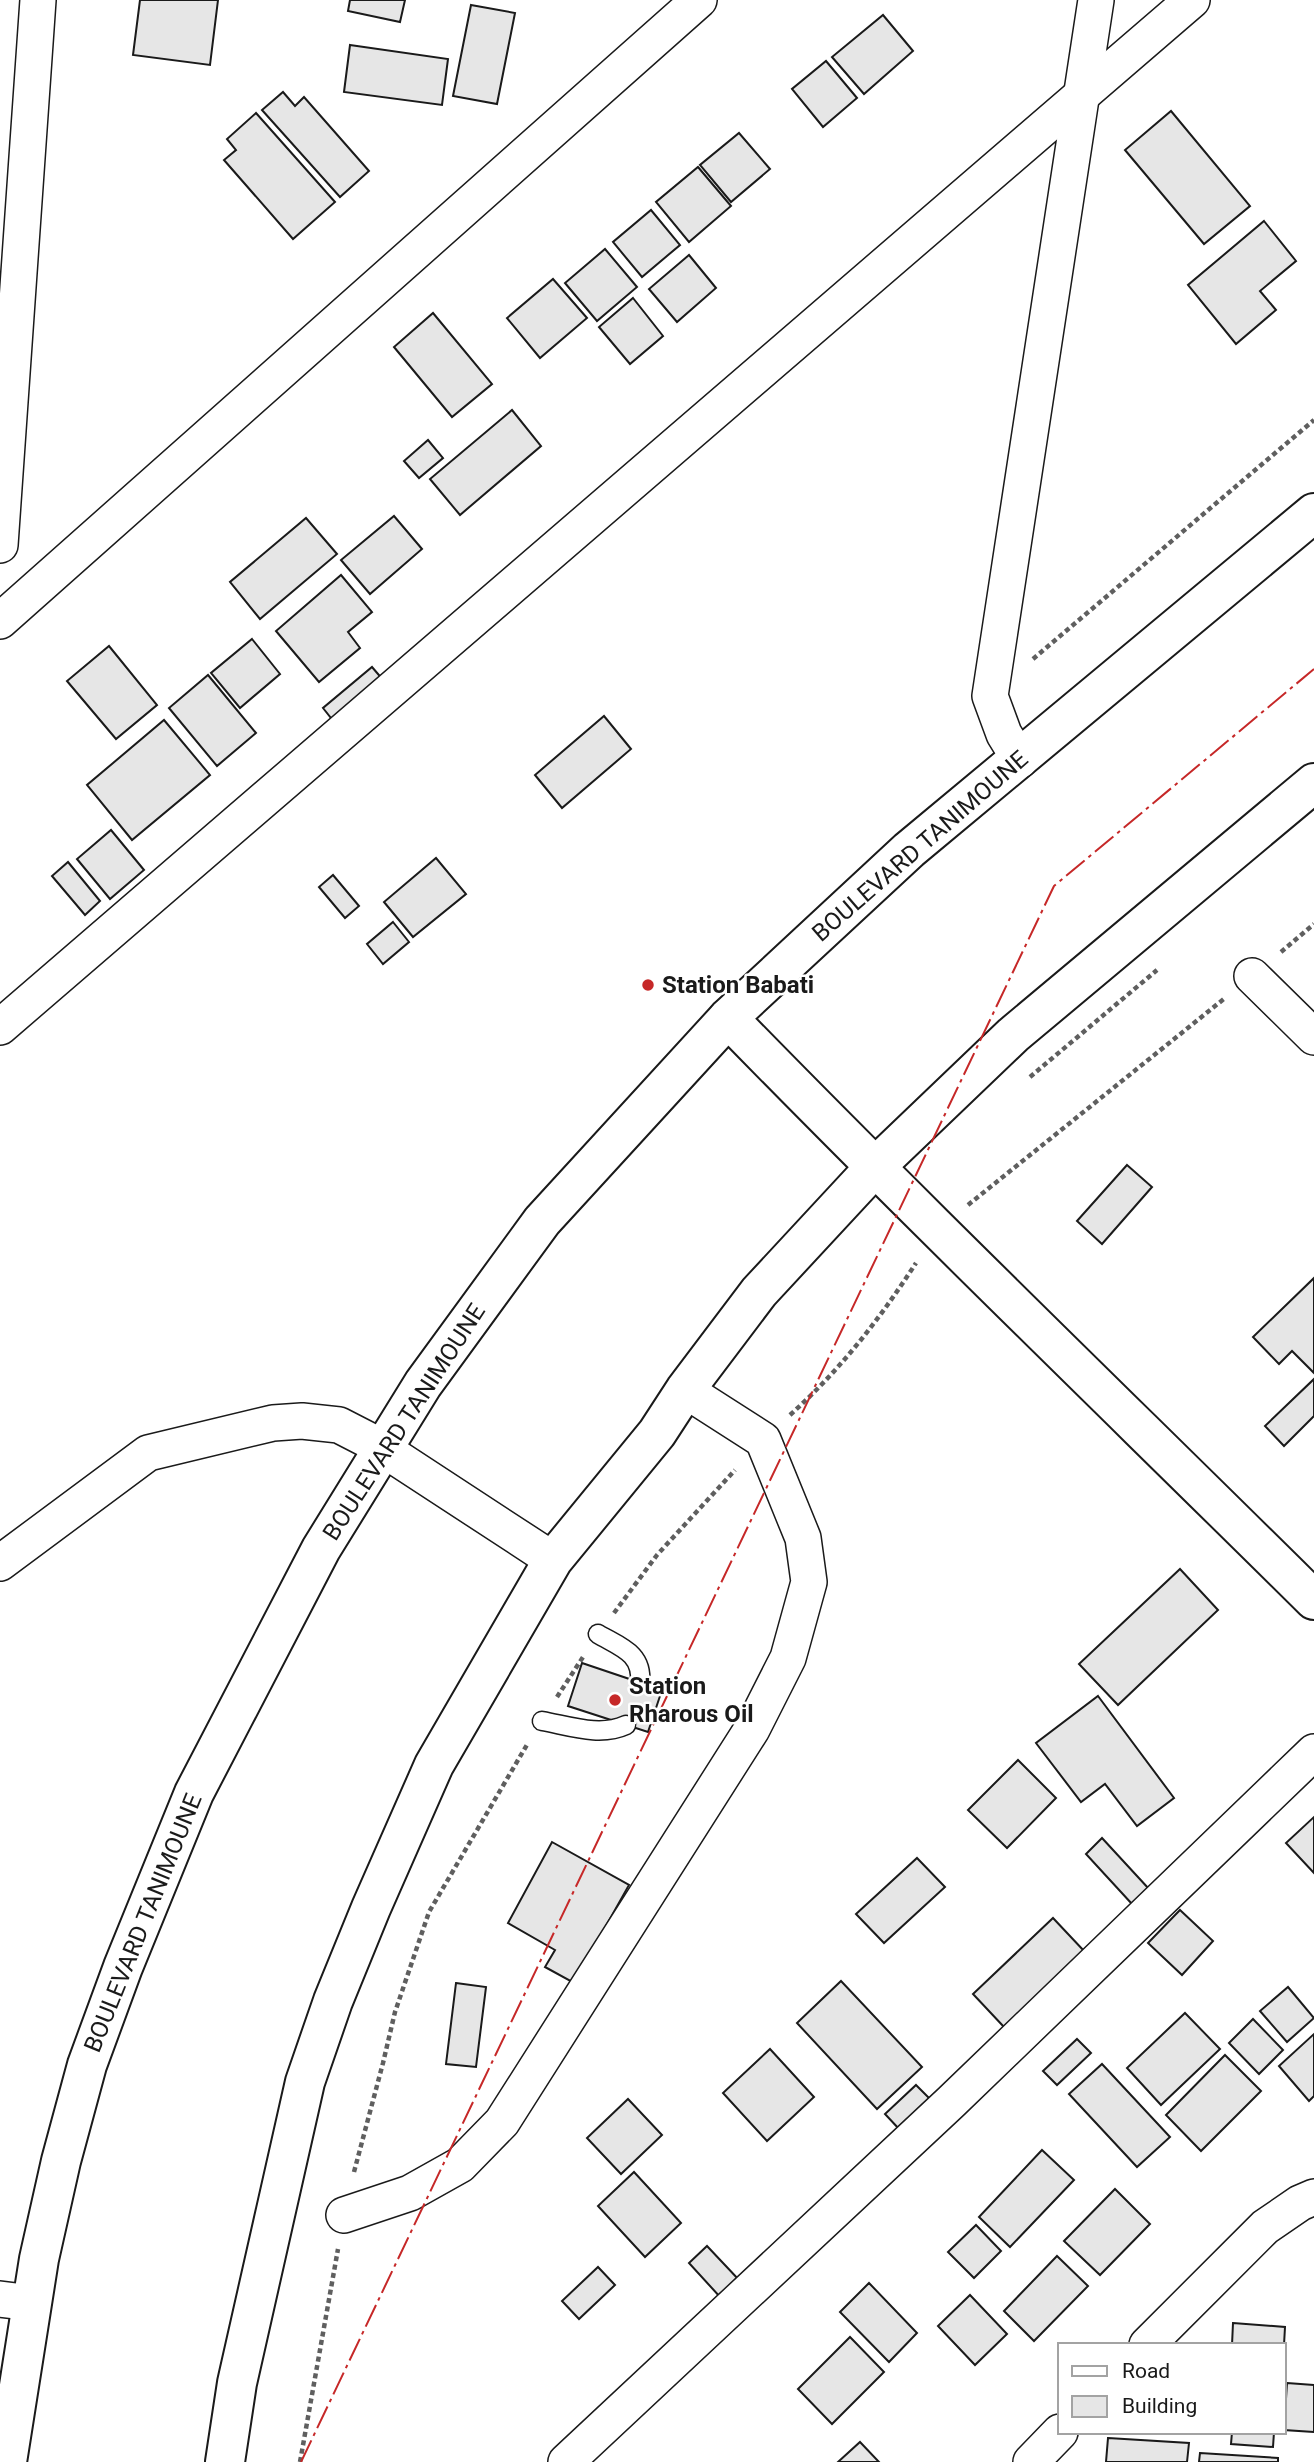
<svg xmlns="http://www.w3.org/2000/svg" width="1314" height="2462" font-family="Roboto,sans-serif">
	<rect width="100%" height="100%" fill="#fff"/>
	<g fill="#e6e6e6" stroke="#1a1a1a" stroke-width="2">
		<path d="M140,0H218L210,65L133,55Z"/>
		<path d="M350,0H405L400,22L348,11Z"/>
		<path d="M471,5L515,13L497,104L453,96Z"/>
		<path d="M883,15L913,51L864,94L832,57Z"/>
		<path d="M350,45L448,59L442,105L344,92Z"/>
		<path d="M826,61L857,98L823,127L792,89Z"/>
		<path d="M283,92L295,106L304,97L369,171L340,197L262,110Z"/>
		<path d="M1171,111L1250,206L1204,244L1125,150Z"/>
		<path d="M256,113L335,202L293,239L224,160L236,150L227,139Z"/>
		<path d="M739,133L770,169L731,202L700,165Z"/>
		<path d="M698,167L731,206L689,242L656,202Z"/>
		<path d="M651,210L680,245L642,277L613,242Z"/>
		<path d="M1264,221L1296,261L1260,291L1276,310L1236,344L1188,285Z"/>
		<path d="M605,249L637,287L597,321L565,283Z"/>
		<path d="M689,255L716,288L677,322L649,289Z"/>
		<path d="M553,279L587,318L540,358L507,318Z"/>
		<path d="M633,298L663,336L630,364L599,327Z"/>
		<path d="M433,313L492,384L452,417L394,347Z"/>
		<path d="M512,410L541,446L460,515L430,479Z"/>
		<path d="M428,440L443,458L419,478L404,461Z"/>
		<path d="M394,516L422,549L370,594L341,560Z"/>
		<path d="M306,518L337,554L260,619L230,582Z"/>
		<path d="M341,575L372,612L348,632L360,648L319,682L276,631Z"/>
		<path d="M252,639L280,674L240,708L211,673Z"/>
		<path d="M109,646L157,705L116,739L67,681Z"/>
		<path d="M372,667L384,681L335,723L323,708Z"/>
		<path d="M208,675L256,733L217,766L169,708Z"/>
		<path d="M604,716L631,749L562,808L535,775Z"/>
		<path d="M164,720L210,775L132,840L87,785Z"/>
		<path d="M111,830L144,870L110,899L77,859Z"/>
		<path d="M436,858L466,894L413,937L384,902Z"/>
		<path d="M68,862L100,901L85,915L52,876Z"/>
		<path d="M333,875L359,906L345,918L319,887Z"/>
		<path d="M393,922L409,942L383,964L367,944Z"/>
		<path d="M1127,1165L1152,1187L1102,1244L1077,1221Z"/>
		<path d="M1314,1278V1373L1292,1351L1279,1364L1253,1337Z"/>
		<path d="M1314,1379V1416L1284,1446L1265,1426Z"/>
		<path d="M1180,1569L1218,1610L1118,1705L1079,1664Z"/>
		<path d="M582,1663L662,1690L648,1732L568,1706Z"/>
		<path d="M1098,1696L1174,1798L1137,1826L1105,1784L1081,1802L1036,1743Z"/>
		<path d="M1018,1760L1056,1798L1007,1848L968,1810Z"/>
		<path d="M1314,1817V1873L1286,1843Z"/>
		<path d="M1102,1838L1149,1889L1132,1904L1086,1854Z"/>
		<path d="M552,1842L629,1885L574,1983L545,1967L555,1950L508,1923Z"/>
		<path d="M917,1858L945,1887L884,1943L856,1914Z"/>
		<path d="M1180,1910L1213,1941L1182,1975L1148,1943Z"/>
		<path d="M1053,1918L1085,1952L1004,2027L973,1994Z"/>
		<path d="M841,1981L922,2067L877,2109L797,2023Z"/>
		<path d="M456,1983L486,1987L476,2067L446,2064Z"/>
		<path d="M1288,1987L1314,2018L1287,2042L1260,2011Z"/>
		<path d="M1185,2013L1220,2049L1161,2105L1127,2068Z"/>
		<path d="M1253,2019L1283,2050L1259,2074L1229,2043Z"/>
		<path d="M1314,2034V2096L1309,2101L1279,2066Z"/>
		<path d="M1077,2039L1091,2053L1057,2085L1043,2071Z"/>
		<path d="M770,2049L814,2097L767,2141L723,2093Z"/>
		<path d="M1225,2055L1261,2091L1201,2151L1166,2115Z"/>
		<path d="M1102,2064L1170,2137L1137,2167L1069,2094Z"/>
		<path d="M916,2085L931,2100L900,2130L885,2114Z"/>
		<path d="M628,2099L662,2135L621,2174L587,2138Z"/>
		<path d="M1042,2150L1074,2180L1010,2247L979,2217Z"/>
		<path d="M634,2172L681,2223L645,2257L598,2206Z"/>
		<path d="M1115,2189L1150,2224L1100,2275L1064,2241Z"/>
		<path d="M976,2225L1001,2251L974,2278L948,2252Z"/>
		<path d="M707,2246L740,2281L721,2298L689,2263Z"/>
		<path d="M1057,2256L1088,2286L1034,2341L1004,2311Z"/>
		<path d="M598,2267L615,2285L579,2319L562,2301Z"/>
		<path d="M869,2283L917,2333L889,2362L840,2312Z"/>
		<path d="M970,2295L1007,2334L975,2365L938,2326Z"/>
		<path d="M1233,2323L1285,2327L1284,2345H1232Z"/>
		<path d="M850,2337L884,2372L832,2424L798,2389Z"/>
		<path d="M1287,2383L1314,2385V2432L1284,2430Z"/>
		<path d="M1232,2432H1274L1273,2447L1231,2444Z"/>
		<path d="M1108,2438L1189,2443L1187,2462H1106Z"/>
		<path d="M860,2442L879,2462H838Z"/>
		<path d="M1200,2453L1278,2458V2462H1199Z"/>
	</g>
	<g fill="none" stroke-linecap="round" stroke-linejoin="round">
		<defs>
			<g id="service">
				<path d="M598,1634C620,1647 643,1653 640,1683"/>
				<path d="M542,1721C570,1726 600,1737 626,1725"/>
			</g>
			<g id="minor">
				<path d="M0,545L38,0"/>
				<path d="M0,621L699,0"/>
				<path d="M1020,760L1004,734L990,696L1096,0"/>
				<path d="M1252,976L1314,1037"/>
				<path d="M0,1027L1192,0"/>
				<path d="M0,1563L148,1453L273,1423L302,1421L339,1425L374,1443L553,1560"/>
				<path d="M344,2215L410,2193L460,2165L502,2122L752,1729L788,1658L809,1582L803,1538L763,1440L685,1390"/>
				<path d="M0,2299L32,2303"/>
				<path d="M1147,2345L1265,2227L1300,2203L1314,2197"/>
				<path d="M566,2462L951,2102L1314,1752"/>
				<path d="M1031,2462L1060,2432"/>
			</g>
			<path id="tertiary" d="M728,1018C920,1215 1118,1406 1314,1600"/>
			<g id="primary">
				<path d="M7,2462L39,2259L61,2161L87,2065L123,1967L194,1793L321,1549L423,1384L542,1221L728,1018L909,850L1314,513"/>
				<path d="M225,2462L237,2383L305,2082L333,2001L371,1908L434,1765L553,1560L657,1433L685,1390L759,1292L874,1168L1013,1035L1314,783"/>
			</g>
		</defs>
		<use href="#service" stroke="#1a1a1a" stroke-width="21"/>
		<use href="#minor" stroke="#1a1a1a" stroke-width="38"/>
		<use href="#tertiary" stroke="#1a1a1a" stroke-width="42"/>
		<use href="#primary" stroke="#1a1a1a" stroke-width="42"/>
		<g stroke="#5f5f5f" stroke-width="4.5" stroke-dasharray="5 3.5" stroke-linecap="butt">
			<path d="M1033,659L1314,420"/>
			<path d="M1281,952L1314,924"/>
			<path d="M1030,1077L1157,970"/>
			<path d="M968,1205L1225,998"/>
			<path d="M790,1415C841,1369 879,1320 916,1263"/>
			<path d="M614,1613L657,1555L735,1470"/>
			<path d="M557,1697L583,1657"/>
			<path d="M354,2172L383,2063L395,2012L429,1912L528,1743"/>
			<path d="M300,2462L338,2249"/>
		</g>
		<use href="#service" stroke="#fff" stroke-width="18"/>
		<use href="#minor" stroke="#fff" stroke-width="35"/>
		<use href="#tertiary" stroke="#fff" stroke-width="38"/>
		<use href="#primary" stroke="#fff" stroke-width="38"/>
		<path stroke="#c62828" stroke-width="2" stroke-dasharray="24 5 3.5 5" stroke-linecap="butt" d="M301,2462L1054,886L1314,669"/>
	</g>
	<g fill="#c62828" stroke="#fff" stroke-width="2.5">
		<circle cx="648" cy="985" r="7"/>
		<circle cx="615" cy="1700" r="7"/>
	</g>
	<g text-anchor="middle" dominant-baseline="central" stroke-width="5" stroke-linejoin="round" paint-order="stroke">
		<g font-size="24" fill="#1a1a1a" stroke="#fff">
			<text transform="translate(920 846) rotate(-41)">BOULEVARD TANIMOUNE</text>
			<text transform="translate(404 1422) rotate(-57)">BOULEVARD TANIMOUNE</text>
			<text transform="translate(143 1923) rotate(-68)">BOULEVARD TANIMOUNE</text>
		</g>
		<g font-size="24" font-weight="bold" fill="#1a1a1a" stroke="#fff" text-anchor="start">
			<text x="662" y="985">Station Babati</text>
			<text x="629" y="1686">Station<tspan x="629" dy="28">Rharous Oil</tspan></text>
		</g>
	</g>
	<rect x="1058" y="2343" width="228" height="91" fill="#ffffff" stroke="#a3a3a3" stroke-width="2"/>
	<rect x="1072" y="2366" width="35" height="10" fill="#ffffff" stroke="#a3a3a3" stroke-width="2"/>
	<text x="1122" y="2378" font-size="21" fill="#1a1a1a">Road</text>
	<rect x="1072" y="2396" width="35" height="21" fill="#e6e6e6" stroke="#a3a3a3" stroke-width="2"/>
	<text x="1122" y="2413" font-size="21" fill="#1a1a1a">Building</text>
</svg>
